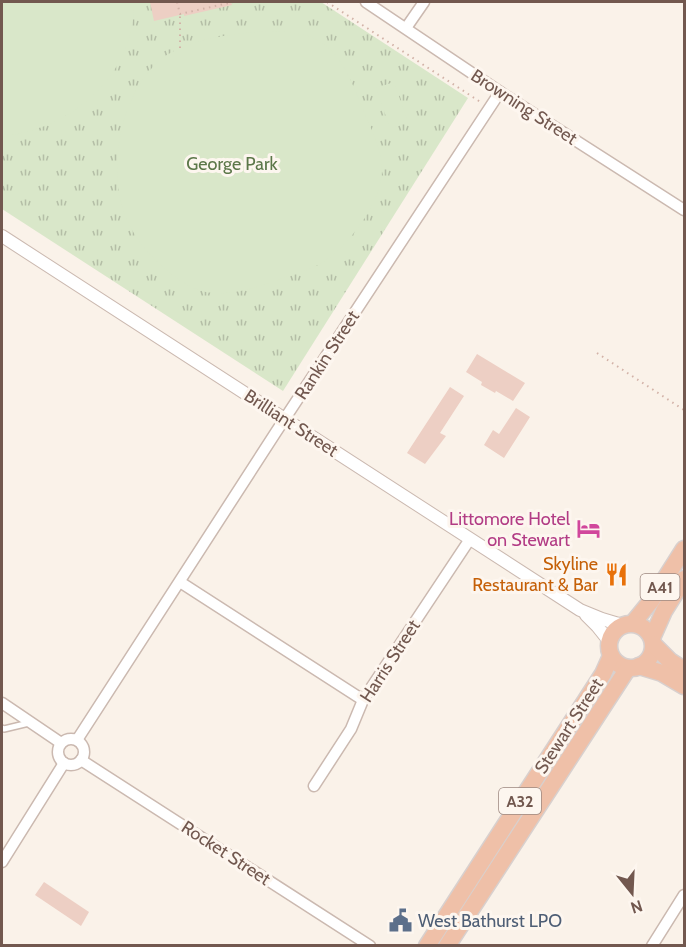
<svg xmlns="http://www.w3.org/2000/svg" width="686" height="947" font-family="Cabin,sans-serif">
	<defs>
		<pattern id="grass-tufts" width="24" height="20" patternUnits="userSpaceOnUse" patternTransform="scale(1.5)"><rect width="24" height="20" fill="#d9e7c9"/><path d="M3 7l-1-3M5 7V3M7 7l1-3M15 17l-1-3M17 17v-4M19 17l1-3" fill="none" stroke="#b4bea6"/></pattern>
	</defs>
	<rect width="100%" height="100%" fill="#faf2e9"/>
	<path fill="url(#grass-tufts)" d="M2,2H321L468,98L283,391L2,209Z"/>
	<g fill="#d9e7c9">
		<path d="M2,2H134C135,63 90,113 33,130C23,133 12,135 2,137Z"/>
		<path d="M269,31C283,32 300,32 313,38C340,49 352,82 362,107C370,127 382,149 382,171C382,200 351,242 329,258C315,268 299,273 283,278C262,286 236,295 213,293C193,291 180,281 165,269C146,253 129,231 122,206C108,160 124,86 164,57C191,38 237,33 269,31Z"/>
		<path d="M394,82L408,122L390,128L376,88Z"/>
	</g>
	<g fill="#edcfc4">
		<path d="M150,2H231L232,5L184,16V14L154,21Z"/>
		<path d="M477,354L525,383L513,401L496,391L495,393L481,385L482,382L466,372Z"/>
		<path d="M450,387L464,396L440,433L446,436L425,464L407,453Z"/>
		<path d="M516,408L530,417L504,458L484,445L493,430L499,434Z"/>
		<path d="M44,882L89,912L81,926L35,895Z"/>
	</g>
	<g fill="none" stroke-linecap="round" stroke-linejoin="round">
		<defs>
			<path id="service" d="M2,728L4,729L29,723"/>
			<g id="minor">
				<path d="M366,2L500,92L684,210"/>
				<path d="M406,28L424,2"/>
				<path d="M180,582L363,700"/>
				<path d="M2,703L61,743"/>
				<circle cx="71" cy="752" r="13"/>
				<path d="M77,740L276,432L500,92"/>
				<path d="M81,760L370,946"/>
				<path d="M314,786L351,729L363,700L470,539"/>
				<path d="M2,862L64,763"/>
				<path d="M652,946L684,895"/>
			</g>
			<g id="tertiary">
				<path d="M2,236L580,610L602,619L622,625"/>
				<path d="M586,615L597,626L609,641"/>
			</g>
			<g id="trunk">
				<path d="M633,623L651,601L684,549"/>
				<circle cx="631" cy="646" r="22"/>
				<path d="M652,638L664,611L684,579"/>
				<path d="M653,644L670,661L684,670"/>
				<path d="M639,666L662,673L684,686"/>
				<path d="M427,946L603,674L611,656"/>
				<path d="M447,946L628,668"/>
			</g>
		</defs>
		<use href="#service" stroke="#cbb9b0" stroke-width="8"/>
		<use href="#minor" stroke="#cbb9b0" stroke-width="13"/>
		<use href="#tertiary" stroke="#cbb9b0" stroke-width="14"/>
		<use href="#trunk" stroke="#d8d0ce" stroke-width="19"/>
		<g stroke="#d2b2a7" stroke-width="2" stroke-dasharray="1.5 4.5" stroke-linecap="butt">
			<path d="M177,2L180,14L233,2"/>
			<path d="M327,2L482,103"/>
			<path d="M180,48V14"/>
			<path d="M597,353L684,410"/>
		</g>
		<use href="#service" stroke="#fff" stroke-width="5"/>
		<use href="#minor" stroke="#fff" stroke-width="10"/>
		<use href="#tertiary" stroke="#fff" stroke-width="12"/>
		<use href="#trunk" stroke="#efc0a8" stroke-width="16"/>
	</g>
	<defs>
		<symbol id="hotel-bare" viewBox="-9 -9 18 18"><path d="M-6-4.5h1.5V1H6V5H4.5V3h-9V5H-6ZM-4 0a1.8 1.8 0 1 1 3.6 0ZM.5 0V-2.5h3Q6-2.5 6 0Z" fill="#d1479c" stroke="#fdf6ef" stroke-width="2.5" paint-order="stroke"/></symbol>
		<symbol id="restaurant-bare" viewBox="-9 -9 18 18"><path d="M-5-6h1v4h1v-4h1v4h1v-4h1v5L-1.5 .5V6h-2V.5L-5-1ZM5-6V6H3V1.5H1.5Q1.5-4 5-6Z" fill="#e8710a" stroke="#fdf6ef" stroke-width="2.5" paint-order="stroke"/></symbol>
		<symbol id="civic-bare" viewBox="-9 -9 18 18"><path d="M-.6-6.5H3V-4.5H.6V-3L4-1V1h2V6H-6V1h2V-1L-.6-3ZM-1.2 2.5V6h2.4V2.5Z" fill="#5c6f8a" stroke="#fdf6ef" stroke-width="2.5" paint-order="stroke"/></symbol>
	</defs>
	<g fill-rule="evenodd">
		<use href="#hotel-bare" x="572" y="512" width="33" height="33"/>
		<use href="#restaurant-bare" x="600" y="558" width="33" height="33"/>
		<use href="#civic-bare" x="384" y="904" width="33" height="33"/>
	</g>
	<g text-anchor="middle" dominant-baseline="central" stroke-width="6" stroke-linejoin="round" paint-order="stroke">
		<g fill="#fdf6ef" stroke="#9c877f" stroke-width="1.5">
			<rect x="640.5" y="574" width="39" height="26" rx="4.5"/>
			<rect x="499" y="788" width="42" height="26" rx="4.5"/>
		</g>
		<g font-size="16" font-weight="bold" fill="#72584f">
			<text x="660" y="587">A41</text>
			<text x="520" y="801">A32</text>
		</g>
		<g font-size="18" fill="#72584f" stroke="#fdf6ef">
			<text transform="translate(524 107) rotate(33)">Browning Street</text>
			<text transform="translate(327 355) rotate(-57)">Rankin Street</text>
			<text transform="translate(291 423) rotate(33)">Brilliant Street</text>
			<text transform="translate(390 661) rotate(-57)">Harris Street</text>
			<text transform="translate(569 726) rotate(-57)">Stewart Street</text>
			<text transform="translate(226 853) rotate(33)">Rocket Street</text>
		</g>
		<g font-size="18" fill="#5c7749" stroke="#fdf6ef">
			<text x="232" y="164">George Park</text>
		</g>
		<g font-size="18" fill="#b23c85" stroke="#fdf6ef" text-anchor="end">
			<text x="570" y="519">Littomore Hotel<tspan x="570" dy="21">on Stewart</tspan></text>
		</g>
		<g font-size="18" fill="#c56008" stroke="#fdf6ef" text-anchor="end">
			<text x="598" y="564">Skyline<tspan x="598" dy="21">Restaurant &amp; Bar</tspan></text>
		</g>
		<g font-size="18" fill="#4e5e75" stroke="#fdf6ef" text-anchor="start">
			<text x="418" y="921">West Bathurst LPO</text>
		</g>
	</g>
	<rect width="686" height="947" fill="none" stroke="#72584f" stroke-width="6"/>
	<g transform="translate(632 893) rotate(162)" stroke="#fdf6ef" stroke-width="4.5" paint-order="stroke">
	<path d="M0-4.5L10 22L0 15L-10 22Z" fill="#72584f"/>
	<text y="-9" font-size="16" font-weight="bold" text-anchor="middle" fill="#72584f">N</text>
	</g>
</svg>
